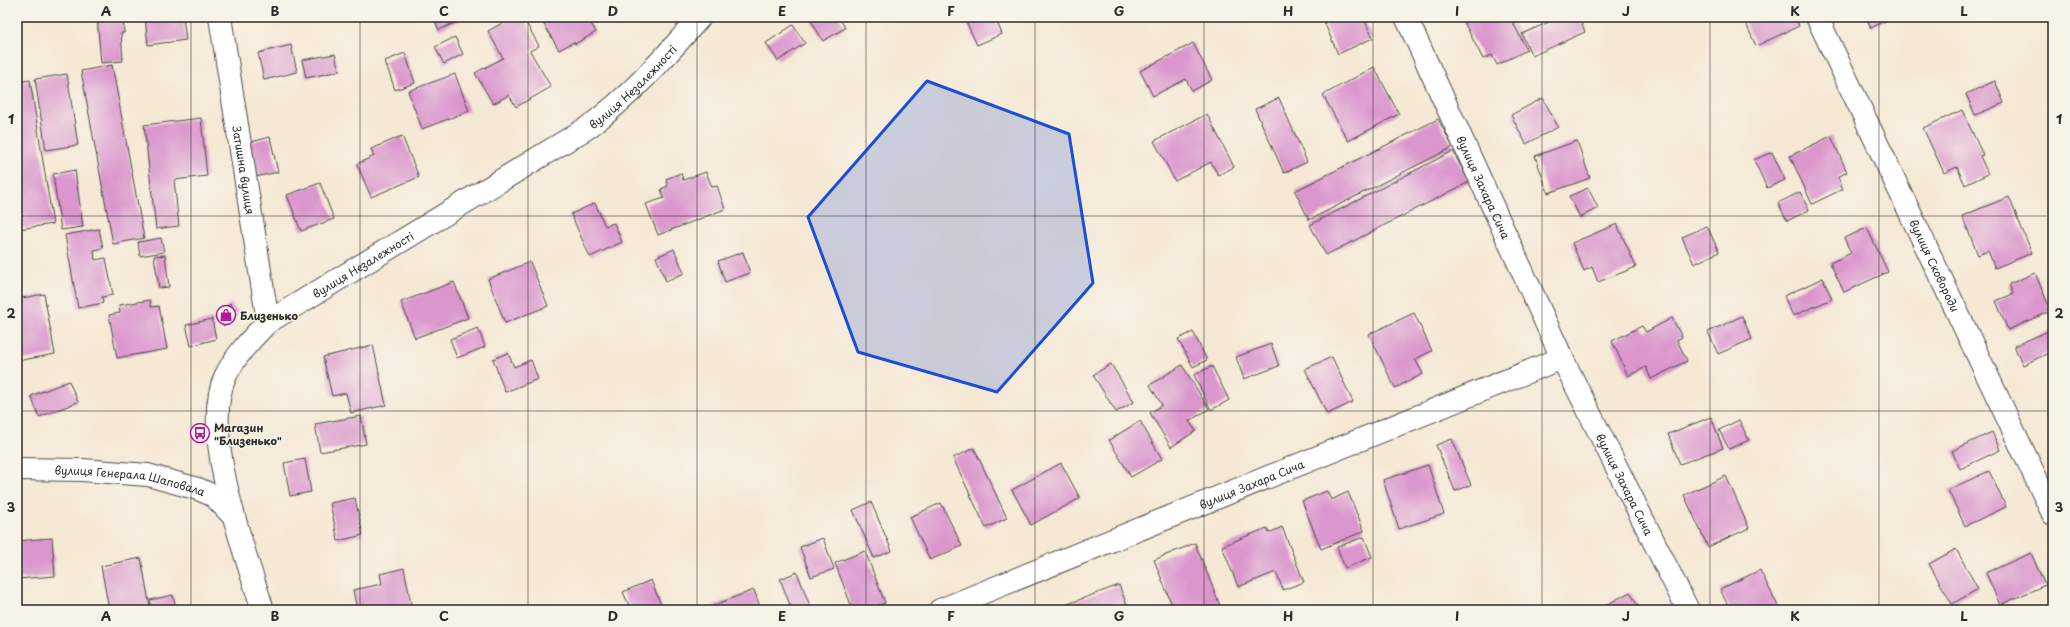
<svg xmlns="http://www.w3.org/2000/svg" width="2070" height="627" font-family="'Playpen Sans',sans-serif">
	<rect width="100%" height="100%" fill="#f7f3e8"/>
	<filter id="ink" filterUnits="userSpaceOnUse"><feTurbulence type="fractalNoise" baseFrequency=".025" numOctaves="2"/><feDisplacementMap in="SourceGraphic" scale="8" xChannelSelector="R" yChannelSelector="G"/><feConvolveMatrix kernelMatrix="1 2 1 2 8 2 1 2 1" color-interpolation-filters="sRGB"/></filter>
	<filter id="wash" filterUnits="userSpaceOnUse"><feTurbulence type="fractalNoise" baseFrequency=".012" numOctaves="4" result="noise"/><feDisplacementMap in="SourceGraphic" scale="16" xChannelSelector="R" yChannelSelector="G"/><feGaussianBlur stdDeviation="0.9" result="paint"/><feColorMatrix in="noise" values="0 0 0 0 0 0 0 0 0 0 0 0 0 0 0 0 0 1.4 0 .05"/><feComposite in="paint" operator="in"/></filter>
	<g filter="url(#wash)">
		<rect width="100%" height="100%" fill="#f5e8d4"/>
		<g id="blocks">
			<g fill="#da96cd">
				<path d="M97,17H123L124,33H121L123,61L101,63Z"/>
				<path d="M145,17H183L186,40L148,45Z"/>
				<path d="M433,17H467L439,30Z"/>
				<path d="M513,17H523L539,46L530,51L551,87L516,107L509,95L493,104L475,73L503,58L488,31Z"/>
				<path d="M542,17H587L596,32L575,44L574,42L559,50L540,18Z"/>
				<path d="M809,17H839L845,28L823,41Z"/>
				<path d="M964,17H995L1002,34L977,45Z"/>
				<path d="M1322,17H1363L1373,38L1338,54Z"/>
				<path d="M1475,17H1482L1483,19L1488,17H1510L1527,50L1497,65L1492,55L1483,59L1464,22Z"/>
				<path d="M1560,17H1579L1585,32L1532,56L1522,34Z"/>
				<path d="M1743,17H1795L1799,26L1756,46Z"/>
				<path d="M1866,17H1892L1871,28Z"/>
				<path d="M793,25L805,43L778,61L766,43Z"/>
				<path d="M455,37L463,54L444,64L435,47Z"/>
				<path d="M1193,43L1212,80L1192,91L1186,79L1153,96L1140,71Z"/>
				<path d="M291,45L297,72L264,80L258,53Z"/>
				<path d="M405,53L415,83L395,90L385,61Z"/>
				<path d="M335,54L339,71L306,78L302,60Z"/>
				<path d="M112,65L144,238L113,244L81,71Z"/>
				<path d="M1374,67L1399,114L1348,141L1323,95Z"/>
				<path d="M67,74L78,145L46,150L35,79Z"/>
				<path d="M455,74L469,111L422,129L408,91Z"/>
				<path d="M30,80L53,224L19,229L17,216V82Z"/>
				<path d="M1995,81L2004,103L1975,115L1966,94Z"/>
				<path d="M1279,98L1307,162L1284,173L1255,109Z"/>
				<path d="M1543,98L1558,127L1526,144L1511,115Z"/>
				<path d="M1962,110L1983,155L1980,156L1988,174L1965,185L1957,167L1944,173L1923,128Z"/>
				<path d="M1207,114L1234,167L1218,175L1211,162L1175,181L1154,141Z"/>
				<path d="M201,118L207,176L174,180L179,226L156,229L144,125Z"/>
				<path d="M1438,119L1453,147L1309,220L1295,191Z"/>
				<path d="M402,136L419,177L371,197L357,164L374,156L371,149Z"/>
				<path d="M1831,136L1847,172L1838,177L1843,189L1812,204L1790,156Z"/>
				<path d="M270,137L278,172L255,177L247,143Z"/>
				<path d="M1577,141L1590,178L1548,193L1535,156Z"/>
				<path d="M1453,151L1469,182L1326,255L1310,225Z"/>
				<path d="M1772,152L1785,180L1767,188L1754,160Z"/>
				<path d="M75,170L83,227L61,230L53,174Z"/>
				<path d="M706,172L712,187L717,186L725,209L658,235L646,204L664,198L661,189L668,186L666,179L681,173L683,180Z"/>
				<path d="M320,183L334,219L301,231L287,195Z"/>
				<path d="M1588,188L1598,208L1580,217L1569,196Z"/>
				<path d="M1800,192L1809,210L1787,221L1778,203Z"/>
				<path d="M2009,197L2032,253L1995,268L1988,251L1978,255L1962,216Z"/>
				<path d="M595,203L605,226L614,223L622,242L590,257L571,214Z"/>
				<path d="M1617,224L1636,267L1598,282L1592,267L1584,271L1572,243Z"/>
				<path d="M1707,226L1719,252L1694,264L1682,237Z"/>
				<path d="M1867,228L1888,272L1844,292L1830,263L1851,253L1844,238Z"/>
				<path d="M99,229L103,248L94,250L95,260L106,258L113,295L102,297L103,303L78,308L65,235Z"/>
				<path d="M161,238L164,252L140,256L138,242Z"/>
				<path d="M674,249L684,273L666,281L656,257Z"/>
				<path d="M743,252L750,273L725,282L718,261Z"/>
				<path d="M165,255L169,287L159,288L154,256Z"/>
				<path d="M530,262L548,306L505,323L488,279Z"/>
				<path d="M2035,273L2051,311L2008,330L1996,301L2013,294L2009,284Z"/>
				<path d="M1823,278L1832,299L1793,316L1784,296Z"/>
				<path d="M454,282L468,318L415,338L401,302Z"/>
				<path d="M44,294L55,354L17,361V299Z"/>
				<path d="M150,300L151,307L159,306L167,349L117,358L109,315L120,313L119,305Z"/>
				<path d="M230,303L238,312L224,326L215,317Z"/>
				<path d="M1414,313L1432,351L1415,359L1423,374L1395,388L1369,334Z"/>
				<path d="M1742,316L1752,339L1718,354L1708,332Z"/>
				<path d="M1672,318L1682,337L1677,340L1687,361L1651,379L1646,367L1628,376L1612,341L1642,326L1646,332Z"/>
				<path d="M212,319L216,339L191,346L186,325Z"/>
				<path d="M478,328L485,347L457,358L450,339Z"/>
				<path d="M2053,329V351L2023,365L2014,346Z"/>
				<path d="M1193,332L1207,360L1193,367L1178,339Z"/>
				<path d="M1271,344L1279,366L1244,379L1236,357Z"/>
				<path d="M373,345L386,405L351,413L346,393L332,396L323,357Z"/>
				<path d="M508,353L514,367L531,360L538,379L505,392L493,359Z"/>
				<path d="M1332,357L1353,402L1327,414L1305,369Z"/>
				<path d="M1111,364L1134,402L1116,412L1093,375Z"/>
				<path d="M1182,365L1209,409L1189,421L1196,431L1171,447L1150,413L1162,405L1150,385Z"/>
				<path d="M1212,366L1229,400L1211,410L1194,375Z"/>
				<path d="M69,381L78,402L39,417L31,396Z"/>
				<path d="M361,416L366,444L320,452L315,424Z"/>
				<path d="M1711,417L1723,448L1680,464L1668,434Z"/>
				<path d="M1739,420L1749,440L1729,449L1719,430Z"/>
				<path d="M1140,421L1162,459L1131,477L1109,440Z"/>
				<path d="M1992,432L2000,450L1960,469L1952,451Z"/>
				<path d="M1452,439L1471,485L1455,491L1436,445Z"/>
				<path d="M974,448L1007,518L986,528L953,458Z"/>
				<path d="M305,459L311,492L290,496L284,463Z"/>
				<path d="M1061,463L1080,498L1031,525L1012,490Z"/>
				<path d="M1428,465L1444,514L1399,529L1383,480Z"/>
				<path d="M1989,471L2006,507L1965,526L1948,490Z"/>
				<path d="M1726,476L1749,528L1708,547L1684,495Z"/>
				<path d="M1327,491L1331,500L1348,492L1364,531L1321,549L1302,501Z"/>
				<path d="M355,498L363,535L338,541L330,503Z"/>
				<path d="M871,502L892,551L874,558L853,510Z"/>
				<path d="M941,503L962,546L930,560L910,517Z"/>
				<path d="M1282,527L1304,582L1283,590L1276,572L1238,587L1222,546L1267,528L1269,533Z"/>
				<path d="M1364,537L1372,557L1345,568L1337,547Z"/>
				<path d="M52,538L55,576L17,579V541Z"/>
				<path d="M823,538L834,569L811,577L800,547Z"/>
				<path d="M1195,543L1221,608L1216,610H1193V608L1174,610L1154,560Z"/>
				<path d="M1956,549L1978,589L1952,604L1929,564Z"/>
				<path d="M865,551L885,603L865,610H853L835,563Z"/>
				<path d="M2031,553L2045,585L2000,605L1986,573Z"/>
				<path d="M141,558L150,607L133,610H109L101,566Z"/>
				<path d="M404,568L412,609L357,610L353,590L382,584L380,574Z"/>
				<path d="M1760,570L1780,610H1730L1720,589Z"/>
				<path d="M797,572L810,606L802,610H792L780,579Z"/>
				<path d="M651,580L663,610H631L623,592Z"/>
				<path d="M1119,585L1129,610H1067L1065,605Z"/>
				<path d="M754,590L761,610H716L714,605Z"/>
				<path d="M1630,592L1640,610H1597Z"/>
				<path d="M173,595L176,610H152L150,600Z"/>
			</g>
		</g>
	</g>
	<g filter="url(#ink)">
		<use href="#blocks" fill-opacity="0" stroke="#494744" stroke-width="1"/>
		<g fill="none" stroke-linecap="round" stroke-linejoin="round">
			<defs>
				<g id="minor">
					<path id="s1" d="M220,17L268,322"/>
					<path id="s2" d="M1406,17L1562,358L1688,610"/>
					<path id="s3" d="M1817,17L2053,514"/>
					<path id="s4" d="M17,469L82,470L148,475L198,489L214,496L233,516"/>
					<path id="s5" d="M263,610C245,553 200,433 225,377C235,356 251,339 268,322L587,128C630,97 665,57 700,17"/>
					<path id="s6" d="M940,610L1562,358"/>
				</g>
			</defs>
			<use href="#minor" stroke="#494744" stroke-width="24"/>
			<use href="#minor" stroke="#fff" stroke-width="22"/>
		</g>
	</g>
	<path fill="#1d4ed8" fill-opacity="0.2" stroke="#1d4ed8" stroke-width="3" stroke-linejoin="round" d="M927,81L1069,134L1093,283L997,392L858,352L808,217Z"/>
	<path fill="none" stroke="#2b2b2b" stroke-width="1" stroke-opacity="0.55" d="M191,17V610M360,17V610M528,17V610M697,17V610M866,17V610M1035,17V610M1204,17V610M1373,17V610M1542,17V610M1710,17V610M1879,17V610M17,216H2053M17,411H2053"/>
	<defs>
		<symbol id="shop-ring" viewBox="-11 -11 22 22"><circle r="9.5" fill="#f7f3e8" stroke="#b5179e" stroke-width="1.5"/><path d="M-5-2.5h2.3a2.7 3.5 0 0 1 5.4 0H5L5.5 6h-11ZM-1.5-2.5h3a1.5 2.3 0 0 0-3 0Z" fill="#b5179e"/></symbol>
		<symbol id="bus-ring" viewBox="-11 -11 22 22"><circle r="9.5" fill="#f7f3e8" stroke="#b5179e" stroke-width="1.5"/><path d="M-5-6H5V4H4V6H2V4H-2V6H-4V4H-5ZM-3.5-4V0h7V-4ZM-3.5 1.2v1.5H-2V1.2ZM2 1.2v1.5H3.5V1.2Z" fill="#b5179e"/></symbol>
	</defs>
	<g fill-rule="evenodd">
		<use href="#shop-ring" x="215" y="304" width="22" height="22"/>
		<use href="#bus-ring" x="189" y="422" width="22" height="22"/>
	</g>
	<g text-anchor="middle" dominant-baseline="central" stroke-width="3" stroke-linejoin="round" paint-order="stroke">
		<g font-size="11" fill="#2b2b2b" stroke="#f7f3e8">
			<text stroke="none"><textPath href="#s5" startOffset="745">вулиця Незалежності</textPath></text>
			<text stroke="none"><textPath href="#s1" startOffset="155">Затишна вулиця</textPath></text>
			<text stroke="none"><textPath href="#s2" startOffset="187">вулиця Захара Сича</textPath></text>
			<text stroke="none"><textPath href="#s5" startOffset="421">вулиця Незалежності</textPath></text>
			<text stroke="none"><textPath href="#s3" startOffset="275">вулиця Сковороди</textPath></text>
			<text stroke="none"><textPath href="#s4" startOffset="114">вулиця Генерала Шаповала</textPath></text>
			<text stroke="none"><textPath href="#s6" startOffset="336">вулиця Захара Сича</textPath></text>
			<text stroke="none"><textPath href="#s2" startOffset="516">вулиця Захара Сича</textPath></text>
		</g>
		<g font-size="11" font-weight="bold" fill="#2b2b2b" stroke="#f7f3e8" text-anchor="start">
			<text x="240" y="315">Близенько</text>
			<text x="214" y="427">Магазин<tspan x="214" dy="13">"Близенько"</tspan></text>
		</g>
	</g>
	<rect width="2070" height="627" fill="none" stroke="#f7f3e8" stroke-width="44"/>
	<rect x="22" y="22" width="2026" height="583" fill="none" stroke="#2b2b2b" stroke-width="1.5"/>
	<g font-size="13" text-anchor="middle" font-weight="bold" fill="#2b2b2b">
		<text x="106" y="16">A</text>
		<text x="275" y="16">B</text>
		<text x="444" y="16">C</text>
		<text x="613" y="16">D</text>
		<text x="782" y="16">E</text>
		<text x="951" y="16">F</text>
		<text x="1119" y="16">G</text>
		<text x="1288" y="16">H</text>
		<text x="1457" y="16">I</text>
		<text x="1626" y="16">J</text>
		<text x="1795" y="16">K</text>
		<text x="1964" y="16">L</text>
		<text x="11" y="124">1</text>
		<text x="2059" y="124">1</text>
		<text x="11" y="318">2</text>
		<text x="2059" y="318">2</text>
		<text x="11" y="512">3</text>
		<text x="2059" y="512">3</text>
		<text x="106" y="621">A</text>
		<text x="275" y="621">B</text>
		<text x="444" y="621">C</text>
		<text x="613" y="621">D</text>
		<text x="782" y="621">E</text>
		<text x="951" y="621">F</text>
		<text x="1119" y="621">G</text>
		<text x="1288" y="621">H</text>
		<text x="1457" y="621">I</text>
		<text x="1626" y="621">J</text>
		<text x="1795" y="621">K</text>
		<text x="1964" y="621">L</text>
	</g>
</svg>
